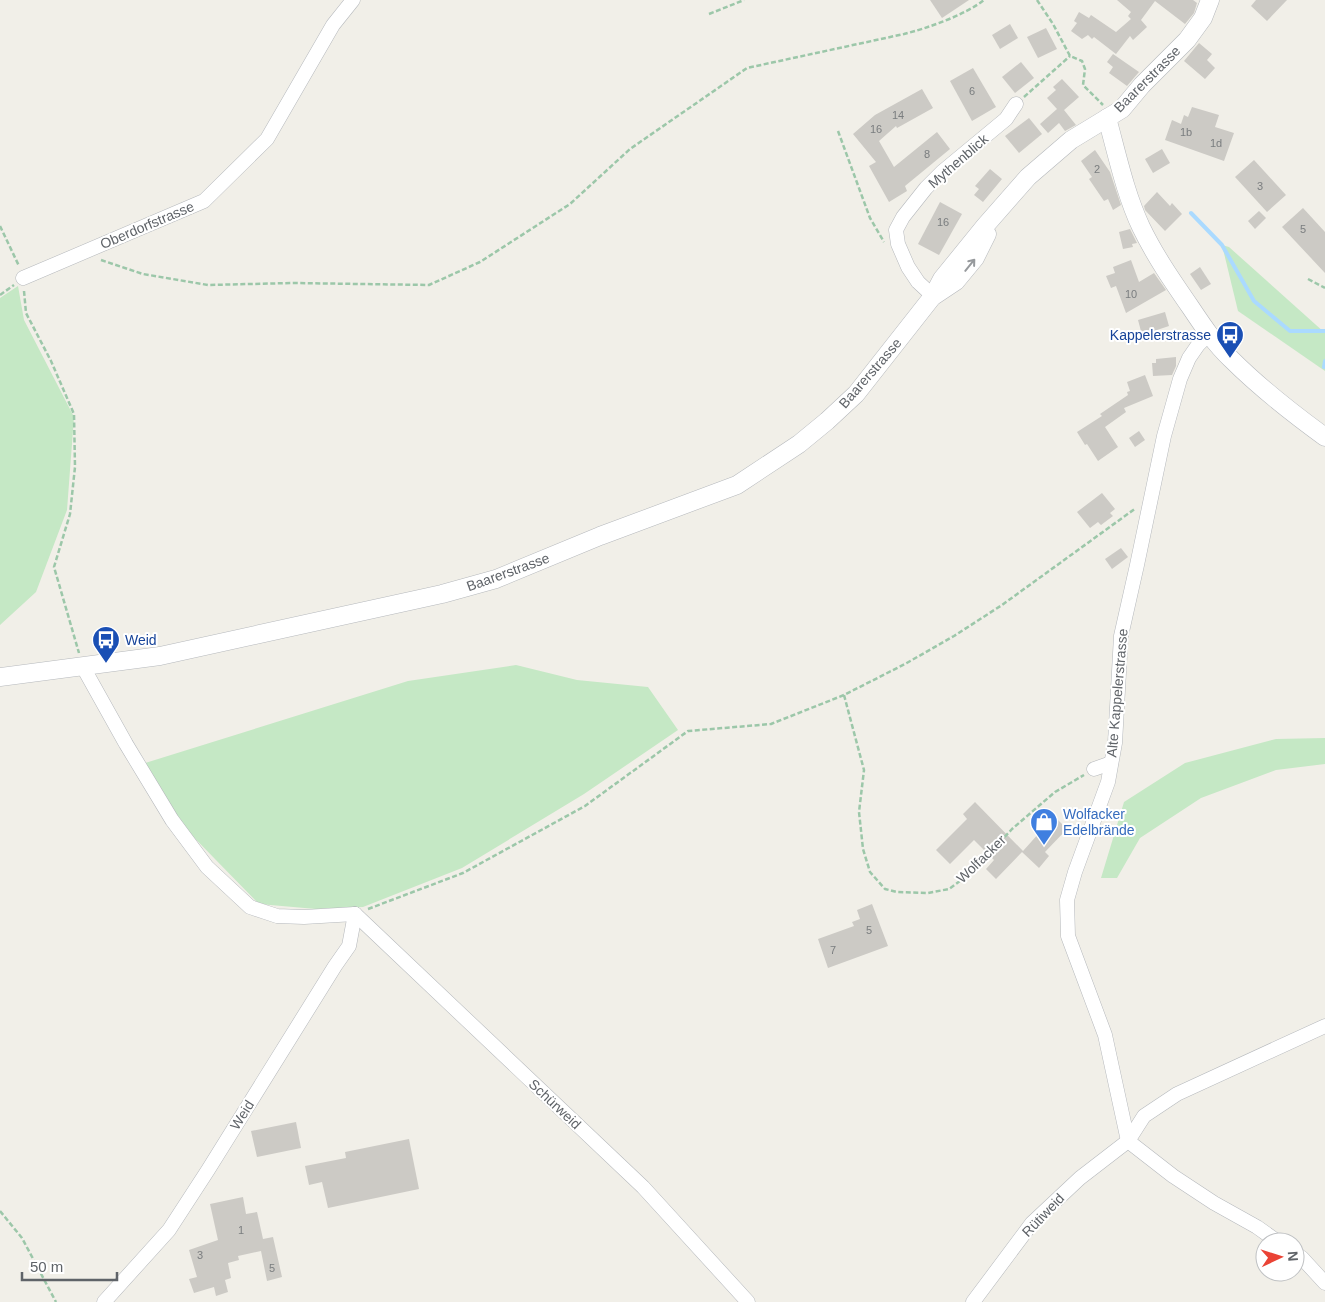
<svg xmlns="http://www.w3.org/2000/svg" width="1325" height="1302" font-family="Arial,sans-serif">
	<rect width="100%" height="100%" fill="#f1efe8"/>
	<g fill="#c5e8c5">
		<path d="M1222,245L1229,247L1325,333V371L1238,311Z"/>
		<path d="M18,286L24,320L74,417L67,510L36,592L0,625V298Z"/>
		<path d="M516,665L577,680L648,687L678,730L584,794L462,868L363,907L316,909L259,904L173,816L142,764L408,681Z"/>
		<path d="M1325,738V764L1276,770L1201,798L1140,838L1117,878H1101L1124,802L1185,763L1276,739Z"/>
	</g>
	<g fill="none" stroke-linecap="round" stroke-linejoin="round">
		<g stroke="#aadaff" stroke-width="4">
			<path d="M1191,213L1222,245L1254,301L1290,331H1325"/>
			<path d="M1324,367L1325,361"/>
		</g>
	</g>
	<g fill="#cccac5">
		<path d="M930,0H969L942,18Z"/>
		<path d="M1117,0H1193L1197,3L1194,13L1185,24L1155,1L1141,20L1147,27L1133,40L1130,36L1116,54L1094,37L1092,39L1088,35L1082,39L1071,31L1077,23L1074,21L1079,12L1089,18L1091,15L1116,32L1131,19L1128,16L1131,12Z"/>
		<path d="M1256,0H1287L1267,21L1251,6Z"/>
		<path d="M1010,24L1018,38L1000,49L992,35Z"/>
		<path d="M1046,28L1057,49L1038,58L1027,37Z"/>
		<path d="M1199,43L1212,54L1207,60L1215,68L1205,79L1184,61Z"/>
		<path d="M1113,54L1139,72L1127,86L1109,73L1113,67L1107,62Z"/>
		<path d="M1021,62L1034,78L1015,93L1002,77Z"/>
		<path d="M973,68L996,107L972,121L950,81Z"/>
		<path d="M1062,79L1079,97L1064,110L1076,125L1065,131L1059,123L1048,133L1040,124L1057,109L1047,98L1056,90L1053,87Z"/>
		<path d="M922,89L933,108L897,128L896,126L879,141L894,167L937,132L950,149L905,186L907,191L889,202L869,166L876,162L853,134L875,115Z"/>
		<path d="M1192,107L1219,115L1215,127L1234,133L1224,161L1165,140L1172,120L1181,124L1184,115L1188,117Z"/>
		<path d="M1029,118L1042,134L1019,153L1005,136Z"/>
		<path d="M1162,149L1170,163L1153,173L1145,159Z"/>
		<path d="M1095,150L1110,172L1121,205L1113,210L1108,199L1104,201L1089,179L1092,177L1081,161Z"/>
		<path d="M1254,160L1286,195L1267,212L1235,177Z"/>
		<path d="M990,169L1002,179L983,202L974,195L979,189L975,186Z"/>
		<path d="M1157,192L1170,206L1172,203L1182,214L1165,231L1145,210L1144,206Z"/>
		<path d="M940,202L962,214L939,255L918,244Z"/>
		<path d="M1303,208L1325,232V273L1282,227Z"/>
		<path d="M1259,211L1266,218L1255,229L1248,221Z"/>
		<path d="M1130,229L1137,243L1132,244L1133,247L1123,249L1119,232Z"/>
		<path d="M1131,260L1139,282L1154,273L1166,290L1126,313L1116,286L1111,288L1106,276L1115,273L1113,267Z"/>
		<path d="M1200,267L1211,284L1201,290L1190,274Z"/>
		<path d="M1165,312L1169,326L1142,335L1138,320Z"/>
		<path d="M1176,357V366L1172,375L1153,376L1152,363H1156V359Z"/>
		<path d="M1145,375L1153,396L1124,408L1126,412L1105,427L1118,447L1098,461L1087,444L1085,445L1077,432L1102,416L1100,414L1128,395L1127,392L1130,391L1127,382Z"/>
		<path d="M1139,431L1145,440L1135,447L1129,438Z"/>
		<path d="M1102,493L1115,509L1110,513L1113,516L1101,525L1098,522L1090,528L1077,512Z"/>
		<path d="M1121,548L1128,557L1112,569L1105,559Z"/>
		<path d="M975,802L1023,851L1040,832L1031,823L1038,816L1048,825L1055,817L1067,829L1045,852L1049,856L1039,868L1022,852L996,879L986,869L994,860L974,840L950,864L936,850L967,819L963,814Z"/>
		<path d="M872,904L888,946L828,968L818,939L854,926L852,922L860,919L857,910Z"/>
		<path d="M296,1122L301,1148L257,1157L251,1131Z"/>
		<path d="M409,1139L419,1189L328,1208L322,1182L309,1185L305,1166L346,1158L345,1152Z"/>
		<path d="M243,1197L246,1214L257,1212L263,1239L273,1237L282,1277L267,1281L261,1251L238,1256L239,1260L228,1263L231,1278L225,1280L228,1292L216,1296L214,1287L194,1293L189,1279L197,1277L189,1250L218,1240L210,1204Z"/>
	</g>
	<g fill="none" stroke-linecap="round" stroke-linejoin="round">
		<defs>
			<g id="minor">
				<path d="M23,278L204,201L267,139L333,25L353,0"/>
				<path d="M933,296L918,282L908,267L898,244L896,230L903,217L926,188L942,172L1006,119L1016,104"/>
				<path d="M1209,334L1198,345L1189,358L1180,379L1164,436L1137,565L1121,636L1115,743L1108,782L1075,872L1067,900L1068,936L1105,1035L1128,1141L1173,1176L1214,1203L1257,1227L1278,1242"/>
				<path d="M83,667L126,744L172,820L207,867L250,907L277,916L304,917L355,914"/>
				<path d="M1094,769L1111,763"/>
				<path d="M355,914L643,1187L748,1302"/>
				<path d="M1295,1253L1302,1258L1325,1283"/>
				<path d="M104,1302L169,1230L208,1170L335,966L349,946L355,914"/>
				<path d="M973,1302L1032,1223L1080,1178L1128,1141L1144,1116L1177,1094L1325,1026"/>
			</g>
			<g id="tertiary">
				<path d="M1107,118C1117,154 1125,193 1141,227C1155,256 1173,282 1191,308C1203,326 1215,344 1231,359C1260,388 1292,413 1325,437"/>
				<path d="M935,295L956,281L975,258L987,234"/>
				<path d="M0,677L160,656L442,594L496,579L600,536L737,485L799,444L827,421L856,394L933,296L942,279L985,226L1028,177L1071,140L1122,109L1142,85L1187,40L1203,18L1210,0"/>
			</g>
		</defs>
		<use href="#minor" stroke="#b5b8bc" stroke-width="15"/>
		<use href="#tertiary" stroke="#b5b8bc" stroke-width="19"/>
		<g stroke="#9cc7a9" stroke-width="2.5" stroke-dasharray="5 2.5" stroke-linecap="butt">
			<path d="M1037,0L1053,24L1070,56L1082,61L1085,69L1083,85L1103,105"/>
			<path d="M709,14L744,0"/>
			<path d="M1024,97L1070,56"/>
			<path d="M838,131L870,218L884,242"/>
			<path d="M0,226L19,266"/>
			<path d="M101,260L143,274L208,285L293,283L429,285L480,262L570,204L630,149L747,68L904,34C928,28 965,15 984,0"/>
			<path d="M1308,279L1325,288"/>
			<path d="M24,291L26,313L51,361L74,414L75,467L70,514L54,567L79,653"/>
			<path d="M0,295L14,285"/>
			<path d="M844,695L864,770L859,812L863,849L870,872L885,889L897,892L928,893L949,889L971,873L1012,829L1055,792L1084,775"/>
			<path d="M368,909L463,873L585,806L688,731L771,724L844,695L905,664L954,636L1002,605L1136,508"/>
			<path d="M0,1211L22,1238L56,1302"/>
		</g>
		<use href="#minor" stroke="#fff" stroke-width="14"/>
		<use href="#tertiary" stroke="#fff" stroke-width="18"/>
	</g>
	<defs><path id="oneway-shaft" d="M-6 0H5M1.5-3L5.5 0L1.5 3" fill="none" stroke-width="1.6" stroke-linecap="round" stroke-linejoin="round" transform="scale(1.25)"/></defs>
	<use stroke="#979a9d" href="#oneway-shaft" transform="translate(970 265) rotate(-51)"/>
	<defs>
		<symbol id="bus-pin" viewBox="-11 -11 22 30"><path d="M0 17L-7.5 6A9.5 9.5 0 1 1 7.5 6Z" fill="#1a4fb4" stroke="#fff"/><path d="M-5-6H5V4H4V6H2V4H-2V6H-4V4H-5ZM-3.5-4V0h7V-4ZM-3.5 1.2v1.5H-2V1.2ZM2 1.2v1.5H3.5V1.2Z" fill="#fff"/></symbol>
		<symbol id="shop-pin" viewBox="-11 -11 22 30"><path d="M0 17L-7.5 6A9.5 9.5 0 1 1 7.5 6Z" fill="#3f7fe0" stroke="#fff"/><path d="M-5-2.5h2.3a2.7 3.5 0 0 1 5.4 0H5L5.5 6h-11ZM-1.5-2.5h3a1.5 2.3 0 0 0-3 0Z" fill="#fff"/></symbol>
	</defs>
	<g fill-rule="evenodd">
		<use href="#bus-pin" x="1214" y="319" width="32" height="43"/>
		<use href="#bus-pin" x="90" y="624" width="32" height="43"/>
		<use href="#shop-pin" x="1028" y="806" width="32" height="43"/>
	</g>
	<g text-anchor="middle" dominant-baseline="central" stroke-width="4" stroke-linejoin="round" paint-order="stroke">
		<g font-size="11" fill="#7a7d7f">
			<text x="972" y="91">6</text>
			<text x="898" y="115">14</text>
			<text x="876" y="129">16</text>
			<text x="1186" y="132">1b</text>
			<text x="1216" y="143">1d</text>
			<text x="927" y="154">8</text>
			<text x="1097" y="169">2</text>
			<text x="1260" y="186">3</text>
			<text x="943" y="222">16</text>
			<text x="1303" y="229">5</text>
			<text x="1131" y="294">10</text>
			<text x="869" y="930">5</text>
			<text x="833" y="950">7</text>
			<text x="241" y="1230">1</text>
			<text x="200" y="1255">3</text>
			<text x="272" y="1268">5</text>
		</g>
		<g font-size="14" fill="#5f6368" stroke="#fff">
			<text transform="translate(1147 79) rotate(-45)">Baarerstrasse</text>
			<text transform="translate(958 161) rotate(-41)">Mythenblick</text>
			<text transform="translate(147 225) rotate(-23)">Oberdorfstrasse</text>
			<text transform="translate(870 373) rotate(-49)">Baarerstrasse</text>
			<text transform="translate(508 572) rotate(-20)">Baarerstrasse</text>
			<text transform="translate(1117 693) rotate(-85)">Alte Kappelerstrasse</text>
			<text transform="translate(981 859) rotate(-44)">Wolfacker</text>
			<text transform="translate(555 1104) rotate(43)">Schürweid</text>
			<text transform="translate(242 1115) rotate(-58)">Weid</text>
			<text transform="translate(1043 1215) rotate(-46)">Rütiweid</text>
		</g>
		<g font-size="14" fill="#164399" stroke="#fff" text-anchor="end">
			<text x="1211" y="335">Kappelerstrasse</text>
			<text x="125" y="640" text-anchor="start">Weid</text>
		</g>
		<g font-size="14" fill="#366cbe" stroke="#fff" text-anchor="start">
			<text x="1063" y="814">Wolfacker<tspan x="1063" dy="16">Edelbrände</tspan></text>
		</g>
	</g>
	<g transform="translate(1280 1257) rotate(86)"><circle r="24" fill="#ffffff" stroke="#bfc1c3"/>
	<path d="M0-4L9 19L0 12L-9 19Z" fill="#ea4335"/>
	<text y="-8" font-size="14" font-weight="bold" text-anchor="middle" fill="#5f6368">N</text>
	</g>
	<path d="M22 1272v8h95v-8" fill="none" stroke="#5f6368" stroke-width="2.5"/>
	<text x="30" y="1272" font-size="15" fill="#5f6368" stroke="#ffffff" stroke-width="4" paint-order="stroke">50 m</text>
</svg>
